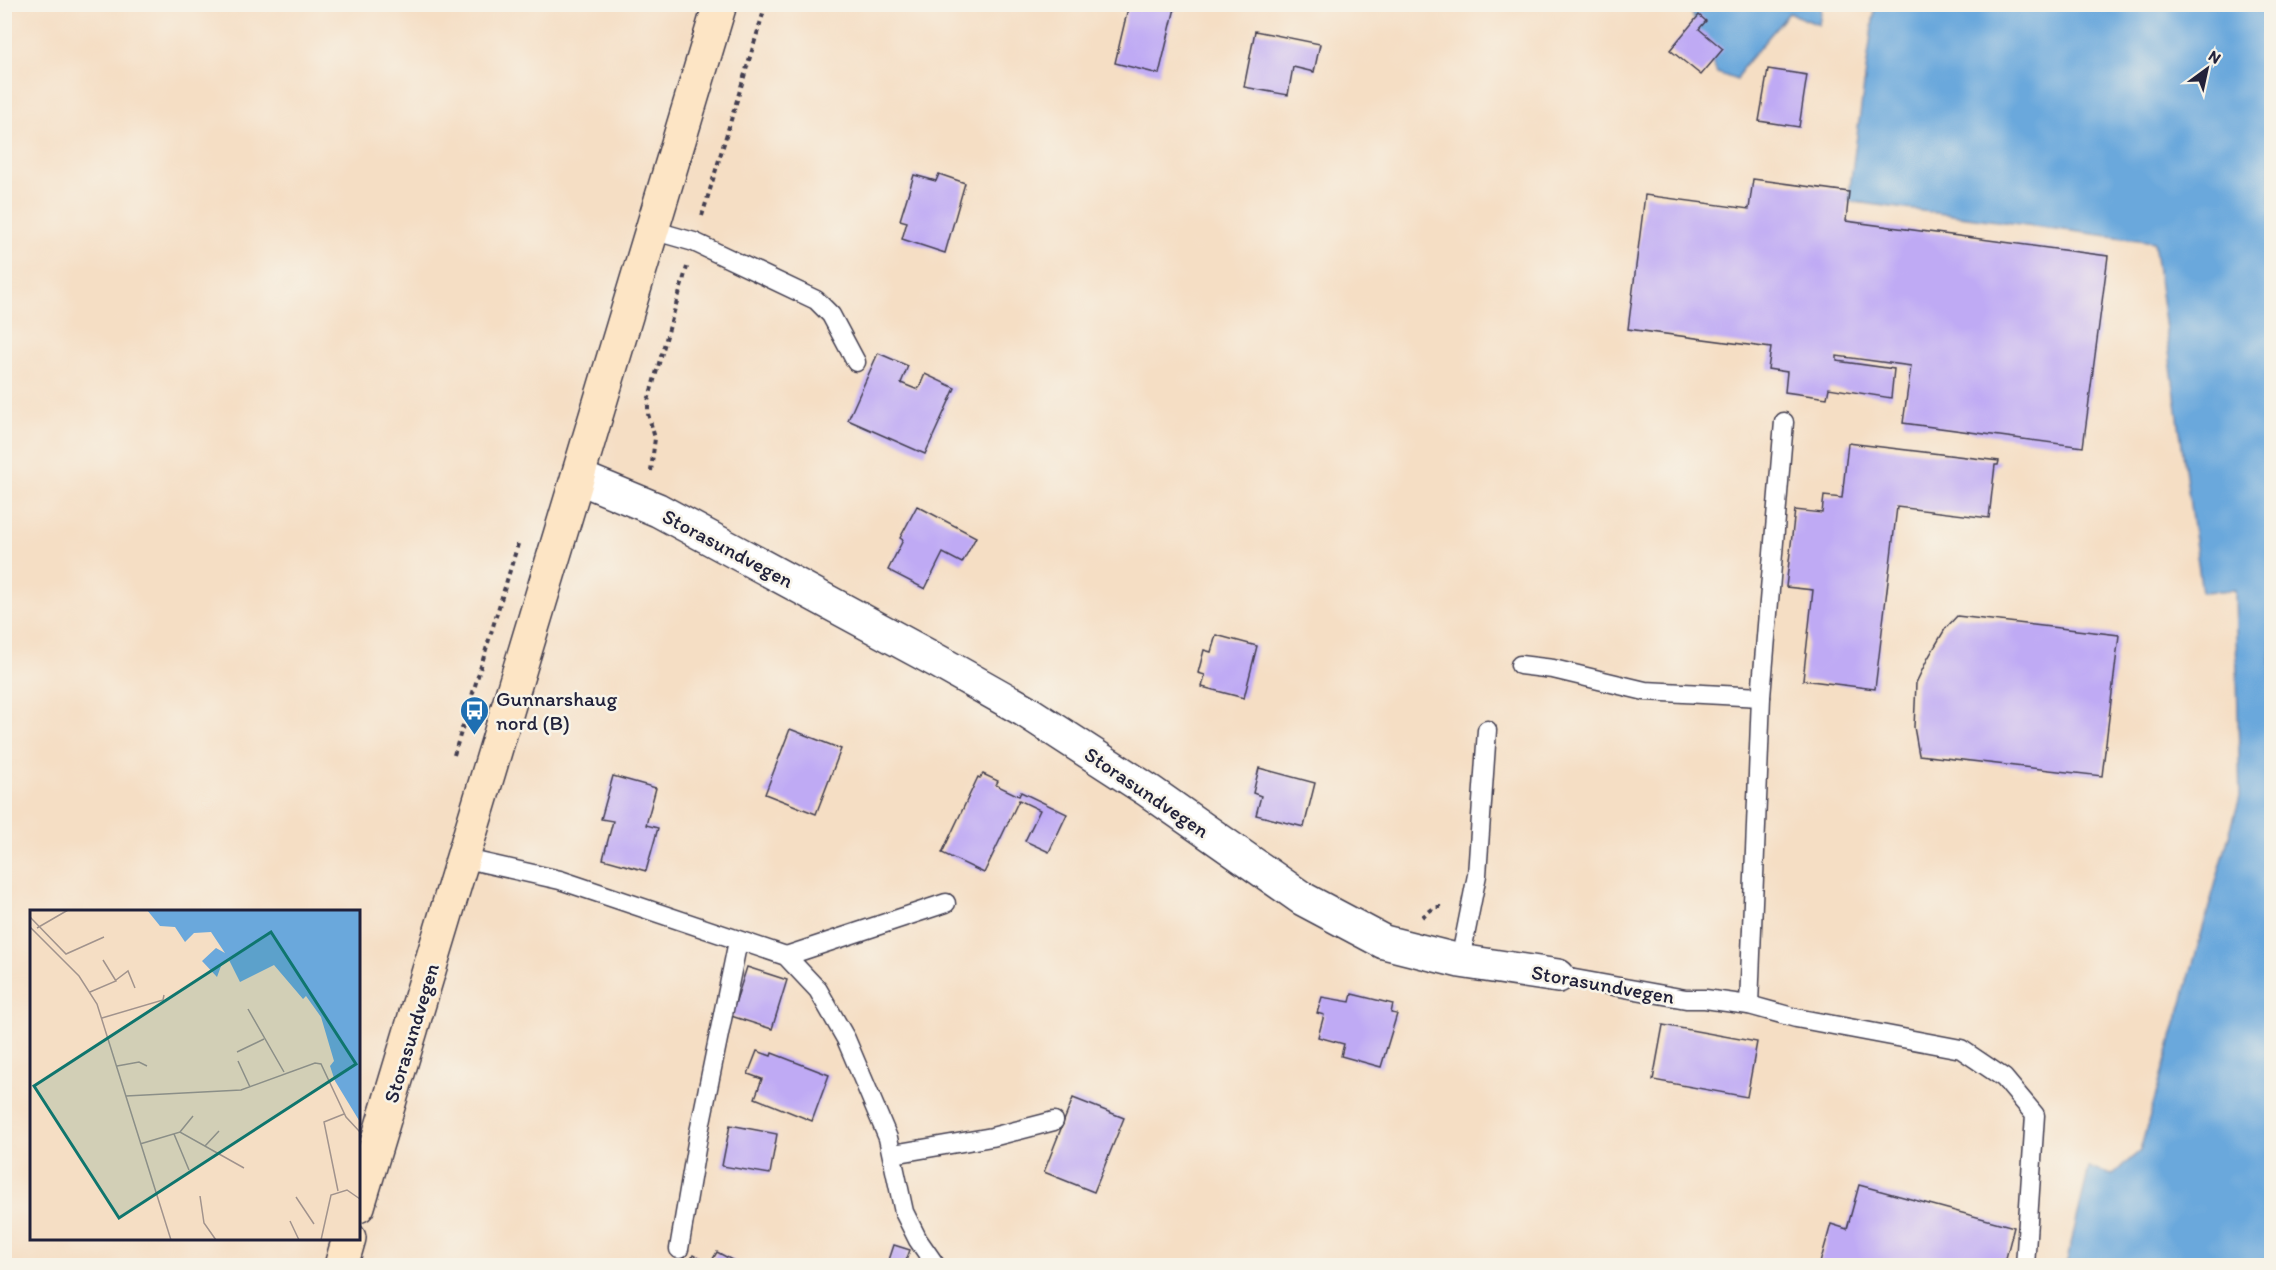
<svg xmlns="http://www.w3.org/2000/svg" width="2276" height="1270" font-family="Itim,sans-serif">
	<rect width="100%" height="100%" fill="#f7f3e8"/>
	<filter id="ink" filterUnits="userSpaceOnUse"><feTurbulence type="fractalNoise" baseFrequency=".0167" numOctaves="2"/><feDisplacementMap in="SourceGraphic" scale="12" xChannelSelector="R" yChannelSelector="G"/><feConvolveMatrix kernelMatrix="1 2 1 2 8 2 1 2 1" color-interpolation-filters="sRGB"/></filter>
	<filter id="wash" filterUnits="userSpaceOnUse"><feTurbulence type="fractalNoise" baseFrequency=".008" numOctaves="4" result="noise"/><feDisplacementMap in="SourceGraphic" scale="24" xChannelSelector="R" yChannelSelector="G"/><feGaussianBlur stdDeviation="1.35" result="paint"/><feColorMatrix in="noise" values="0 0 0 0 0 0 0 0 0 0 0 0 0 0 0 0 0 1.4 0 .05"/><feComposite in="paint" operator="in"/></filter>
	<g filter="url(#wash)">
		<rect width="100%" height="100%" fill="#f5dec4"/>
		<g fill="#6aa8dc" stroke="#46658c" stroke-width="1.5">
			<path d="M1688,5H1822L1819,25L1789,13L1743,67L1737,80L1717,73Z"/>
			<path d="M1866,5H2271V1265H2066L2089,1168L2112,1175L2140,1151L2240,797L2235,590L2202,592L2154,242L1848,201L1875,6Z"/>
		</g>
		<g id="blocks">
			<g fill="#bfaaf4">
				<path d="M1129,4H1176L1159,74L1115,63Z"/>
				<path d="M1699,15L1706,21L1699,29L1723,49L1701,75L1670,50Z"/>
				<path d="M1255,31L1320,44L1314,72L1293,67L1288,95L1244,87Z"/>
				<path d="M1768,69L1807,75L1799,127L1759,121Z"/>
				<path d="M939,174L965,183L945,253L902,239L907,222L900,220L914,175L936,181Z"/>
				<path d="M1753,179L1849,192L1846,221L2108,256L2083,447L1903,423L1911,366L1837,356V361L1894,369L1891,398L1829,388L1827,398L1785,392L1787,372L1768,369L1771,348L1628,329L1645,195L1749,209Z"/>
				<path d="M878,353L908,366L901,383L918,390L925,374L955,388L925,454L848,420Z"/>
				<path d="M1848,443L1999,461L1998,465H1995L1989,518L1897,507L1875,689L1803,680L1813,590L1786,587L1795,510L1822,513L1824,496L1842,498Z"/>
				<path d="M917,506L976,537L962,563L943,553L925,589L888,570L903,540L900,538Z"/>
				<path d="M1957,616L2119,635L2102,776L1919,755L1914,727L1916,683L1928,658L1945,629Z"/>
				<path d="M1216,635L1257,646L1244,698L1202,687L1205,675L1198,673L1204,650L1211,652Z"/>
				<path d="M790,729L841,749L816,814L765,794Z"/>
				<path d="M1259,768L1315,783L1304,827L1256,815L1261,796L1253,793Z"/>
				<path d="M983,774L998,781L996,785L1019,796L1021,792L1067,814L1049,852L1025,841L1040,810L1019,800L984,873L942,853L978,777L980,778Z"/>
				<path d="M613,776L656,788L646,825L658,828L646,871L603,859L613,821L601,819Z"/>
				<path d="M747,967L787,980L772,1029L731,1016Z"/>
				<path d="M1352,994L1393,1004L1391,1013L1397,1014L1381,1067L1341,1056L1344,1044L1318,1037L1324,1015L1317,1013L1322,997L1350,1002Z"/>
				<path d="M1663,1025L1757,1042L1747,1097L1653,1080Z"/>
				<path d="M757,1051L771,1056L772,1053L829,1075L812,1121L755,1098L762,1079L748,1074Z"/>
				<path d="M1073,1098L1124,1118L1094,1192L1044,1172Z"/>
				<path d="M730,1125L777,1134L770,1174L722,1166Z"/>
				<path d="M1859,1185L2014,1227L2004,1266H1829L1820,1263L1831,1224L1847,1229Z"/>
				<path d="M894,1245L910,1250L904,1266H887Z"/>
				<path d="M717,1252L743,1266H688L693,1255L710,1264Z"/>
			</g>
		</g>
	</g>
	<g filter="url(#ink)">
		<use href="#blocks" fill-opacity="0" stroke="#423e50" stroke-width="1.5"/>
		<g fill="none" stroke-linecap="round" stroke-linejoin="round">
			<defs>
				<g id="service">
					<path d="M652,230L694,242L816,300L831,315L856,362"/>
					<path d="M1520,665L1553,669L1645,691L1761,697"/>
					<path d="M463,860L475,861L560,880L786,956L818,990L846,1039L888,1138L904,1212L918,1240L936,1266"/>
					<path d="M786,956L946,903"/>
					<path d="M1460,961L1477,875L1487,730"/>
					<path d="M1558,976L1686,999H1705L1749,1005L1796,1018L1961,1049L2004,1078L2035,1115L2025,1266"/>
					<path d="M1749,1005L1761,697L1784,422"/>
					<path d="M893,1154L992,1137L1054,1121"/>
					<path d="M679,1249L698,1137L738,941"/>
				</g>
				<path id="minor" d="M578,477L658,510L939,662L1024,710L1149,791L1303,899L1384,942L1460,961L1558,976"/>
				<g id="secondary">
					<path d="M358,1206L720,4"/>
					<path d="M341,1266L349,1238"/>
				</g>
			</defs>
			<use href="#service" stroke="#423e50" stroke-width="21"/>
			<use href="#minor" stroke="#423e50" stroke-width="36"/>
			<use href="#secondary" stroke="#423e50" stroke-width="36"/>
			<g stroke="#423e50" stroke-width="4" stroke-dasharray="4.5 4.5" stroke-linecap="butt">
				<path d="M702,216L766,4"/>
				<path d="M651,471L655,438L648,414V401L687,267"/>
				<path d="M454,755L518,544"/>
				<path d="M1422,917L1435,907H1444"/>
			</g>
			<use href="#service" stroke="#fff" stroke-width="18"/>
			<use href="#minor" stroke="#fff" stroke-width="33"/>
			<use href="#secondary" stroke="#fde5c5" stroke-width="33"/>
		</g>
	</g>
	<defs>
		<symbol id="bus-pin" viewBox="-11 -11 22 30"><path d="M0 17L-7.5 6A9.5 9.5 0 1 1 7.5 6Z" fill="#1f6fb2" stroke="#f7f3e8"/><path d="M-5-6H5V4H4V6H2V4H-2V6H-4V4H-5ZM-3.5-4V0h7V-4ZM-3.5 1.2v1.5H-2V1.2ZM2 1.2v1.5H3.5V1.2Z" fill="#fff"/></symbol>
	</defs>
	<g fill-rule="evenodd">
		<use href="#bus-pin" x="458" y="694" width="33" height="45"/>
	</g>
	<g text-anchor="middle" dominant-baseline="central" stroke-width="5" stroke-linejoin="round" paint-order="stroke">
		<g font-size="21" fill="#22223b" stroke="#f7f3e8">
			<text transform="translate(728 548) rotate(28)">Storasundvegen</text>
			<text transform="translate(1147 792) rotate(34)">Storasundvegen</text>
			<text transform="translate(1603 984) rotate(10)">Storasundvegen</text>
			<text transform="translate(411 1033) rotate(-73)">Storasundvegen</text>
		</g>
		<g font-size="21" fill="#22223b" stroke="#f7f3e8" text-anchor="start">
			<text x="496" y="698">Gunnarshaug<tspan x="496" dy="24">nord (B)</tspan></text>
		</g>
	</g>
	<g transform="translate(30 910)">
		<rect width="330" height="330" fill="#f5dec4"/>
		<path d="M117,0H330V212L305,171L300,156L304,151L291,107L276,86L273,89L244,55L210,72L199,50L191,56L187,67L172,51L186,38L195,43L181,22L164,23L155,32L145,17L130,16Z" fill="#6aa8dc"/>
		<path fill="none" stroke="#a1938d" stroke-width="1.5" d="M0,7L36,44L74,27M0,17L49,66L67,94L141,330M7,18L38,0M86,70L98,61L105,78M60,82L86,71L73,50M218,99L254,162M72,108L133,90L134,85M207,142L234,129M208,151L220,177M87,156L109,152L117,156M96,186L211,180L285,153L291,154L316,207L330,222M150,222L163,206M144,224L159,260M110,234L150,222L214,258M175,236L189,221M308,281L294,212L314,204M170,286L174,313L186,330M266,287L284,314M260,311L269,330M291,330L301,285L317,280L330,289"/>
		<path fill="#0f766e" fill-opacity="0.15" stroke="#0f766e" stroke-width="3" d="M241,22L326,154L89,308L4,176Z"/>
		<rect width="330" height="330" fill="none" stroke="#22223b" stroke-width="3"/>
	</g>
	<rect width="2276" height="1270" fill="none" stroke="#f7f3e8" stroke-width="24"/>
	<g transform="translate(2207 69) rotate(33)" stroke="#f7f3e8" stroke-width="4.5" paint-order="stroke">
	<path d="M0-4.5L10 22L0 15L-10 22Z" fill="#22223b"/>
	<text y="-9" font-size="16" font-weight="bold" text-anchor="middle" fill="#22223b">N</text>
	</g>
</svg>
